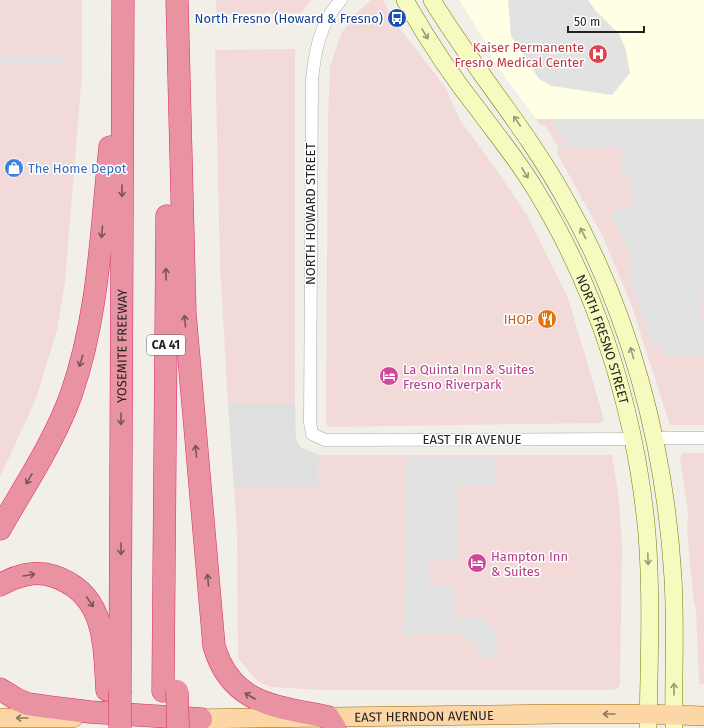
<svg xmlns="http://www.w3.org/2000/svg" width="704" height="728" font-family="'Fira Sans',sans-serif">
	<rect width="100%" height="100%" fill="#f2efe9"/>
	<path fill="#e0dfdf" d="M295,403L296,439L300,447L319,455L318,487H234L228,404Z"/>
	<g fill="#f2dad9">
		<path d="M0,0H82V72L65,282L57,330L36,399L0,477Z"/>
		<path d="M216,0H311L301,13L216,14Z"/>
		<path d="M371,0H383L394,21L445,87L460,120L494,166L528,217L568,298L604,419L600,423L330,427L326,423L328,120L330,67L341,34L353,16Z"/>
		<path d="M295,49V403L228,404L220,265L215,50Z"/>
		<path d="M536,119H704V425H670L631,304L603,237L557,153L558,147L545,126H541Z"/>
		<path d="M683,453H704V684L699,683L696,608L694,602L687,533L688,513L680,458Z"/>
		<path d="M319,455H612L619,500L622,548L620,685L617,689L611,690H322L270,687L257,681L238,658L237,534L234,487H318Z"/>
	</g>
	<path fill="#ffffe5" d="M459,0H704V119H536L494,62L488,46Z"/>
	<g fill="#e2e2e2">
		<path d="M508,0H588L595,10L619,34L626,50L630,73L612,95L552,86L539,79L511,36Z"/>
		<path d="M0,56H62L61,64H0Z"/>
		<path d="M556,119H704L702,327L704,328V355H662V348H654L630,282L631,254L612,218L613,210H631V186L629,174H622V148L563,147V140L556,128Z"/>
		<path d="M494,457L495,485H458V559L429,560L430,586L454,585L455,617H483L496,631L497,657H477V647L461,634L404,635L405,458Z"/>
	</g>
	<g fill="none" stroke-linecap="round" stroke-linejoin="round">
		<defs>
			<g id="street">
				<path d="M341,0C320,22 315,51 312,80L310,422L312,434L325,440L633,439"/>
				<path d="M654,438H704"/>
			</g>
			<g id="secondary">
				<path id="s1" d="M405,0C427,39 452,77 480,112C499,138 519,162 535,189C599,293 636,413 647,534C652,598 649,664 648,728"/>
				<path d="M432,0C473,68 525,127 564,197C630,312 665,445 673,578C676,628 673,678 674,728"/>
			</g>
			<g id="primary">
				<path d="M0,718H73"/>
				<path id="s2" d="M186,719L560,714H648L704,716"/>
			</g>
			<g id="highway">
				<path d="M177,0L185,313L214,646C231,705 276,706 328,717L335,728"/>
				<path d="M0,529C25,485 54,442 71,395C99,315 101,231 110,147"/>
				<path d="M0,585C15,576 35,570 53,576C106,593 104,643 107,690"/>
				<path d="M0,689L16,699L28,704L49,707L90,712L201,719"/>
				<path id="s3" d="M120,691L123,0"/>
				<path d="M163,691L167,216"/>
			</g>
		</defs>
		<use href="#street" stroke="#a9a9a9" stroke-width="13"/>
		<use href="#secondary" stroke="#707d05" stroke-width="18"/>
		<use href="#primary" stroke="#a06b00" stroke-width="20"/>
		<use href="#highway" stroke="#dc2a67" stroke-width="23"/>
		<use href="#street" stroke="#fff" stroke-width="12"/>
		<use href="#secondary" stroke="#f7fabf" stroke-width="17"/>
		<use href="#primary" stroke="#fcd6a4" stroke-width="19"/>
		<use href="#highway" stroke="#e892a2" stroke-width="22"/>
		<defs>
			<g id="highway-bridge">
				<path d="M177,691L178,728"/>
				<path d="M120,728V691"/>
			</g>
		</defs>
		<use href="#highway-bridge" stroke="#dc2a67" stroke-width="23" stroke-linecap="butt"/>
		<use href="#highway-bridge" stroke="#e892a2" stroke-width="22"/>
	</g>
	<defs><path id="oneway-shaft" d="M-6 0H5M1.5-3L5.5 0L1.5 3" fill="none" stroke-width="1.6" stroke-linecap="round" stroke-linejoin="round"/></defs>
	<g stroke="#979978">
		<use href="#oneway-shaft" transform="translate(425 34) rotate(59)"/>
		<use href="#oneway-shaft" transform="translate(517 121) rotate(-124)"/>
		<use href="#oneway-shaft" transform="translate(525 173) rotate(58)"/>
		<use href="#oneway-shaft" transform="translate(583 233) rotate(-117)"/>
		<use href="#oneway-shaft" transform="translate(632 353) rotate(-106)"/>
		<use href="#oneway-shaft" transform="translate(648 559) rotate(88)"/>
		<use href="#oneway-shaft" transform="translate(674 689) rotate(-90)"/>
	</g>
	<g stroke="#7b545c">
		<use href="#oneway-shaft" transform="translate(122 191) rotate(90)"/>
		<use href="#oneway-shaft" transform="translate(102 232) rotate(95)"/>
		<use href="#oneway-shaft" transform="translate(166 274) rotate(-90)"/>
		<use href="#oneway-shaft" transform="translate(185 321) rotate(-95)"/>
		<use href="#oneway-shaft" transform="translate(81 361) rotate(107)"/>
		<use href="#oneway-shaft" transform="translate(121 419) rotate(90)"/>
		<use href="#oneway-shaft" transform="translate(196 451) rotate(-95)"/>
		<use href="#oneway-shaft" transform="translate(29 479) rotate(120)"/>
		<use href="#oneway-shaft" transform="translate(121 549) rotate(90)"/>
		<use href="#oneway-shaft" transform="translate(29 575) rotate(-9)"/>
		<use href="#oneway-shaft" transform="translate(208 580) rotate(-95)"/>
		<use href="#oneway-shaft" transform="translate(90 602) rotate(56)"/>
		<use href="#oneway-shaft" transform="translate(250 696) rotate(-150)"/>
	</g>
	<g stroke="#8f7c63">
		<use href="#oneway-shaft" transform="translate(609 714) rotate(180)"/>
		<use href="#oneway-shaft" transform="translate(22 718) rotate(-180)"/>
	</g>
	<defs>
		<symbol id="bus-disc" viewBox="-11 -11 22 22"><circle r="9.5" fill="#1a4fb4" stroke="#fff"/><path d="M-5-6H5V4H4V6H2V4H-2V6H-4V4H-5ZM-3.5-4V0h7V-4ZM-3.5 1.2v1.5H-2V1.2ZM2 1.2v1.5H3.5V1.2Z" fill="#fff"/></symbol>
		<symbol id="hospital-disc" viewBox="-11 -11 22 22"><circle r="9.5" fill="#e0444e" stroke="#fff"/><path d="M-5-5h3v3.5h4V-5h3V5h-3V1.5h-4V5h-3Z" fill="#fff"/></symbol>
		<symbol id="shop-disc" viewBox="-11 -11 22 22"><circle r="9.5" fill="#3f7fe0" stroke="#fff"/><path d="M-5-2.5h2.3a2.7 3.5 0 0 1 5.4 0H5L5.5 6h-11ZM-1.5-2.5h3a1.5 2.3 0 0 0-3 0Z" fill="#fff"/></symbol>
		<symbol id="restaurant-disc" viewBox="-11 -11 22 22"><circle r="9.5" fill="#e8710a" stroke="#fff"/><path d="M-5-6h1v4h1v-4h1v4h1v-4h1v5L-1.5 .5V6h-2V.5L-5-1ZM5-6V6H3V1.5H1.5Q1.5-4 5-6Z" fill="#fff"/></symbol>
		<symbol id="hotel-disc" viewBox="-11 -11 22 22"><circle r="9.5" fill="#d1479c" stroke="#fff"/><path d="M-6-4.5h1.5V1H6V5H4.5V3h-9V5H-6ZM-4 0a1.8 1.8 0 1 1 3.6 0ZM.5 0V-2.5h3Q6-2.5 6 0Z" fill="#fff"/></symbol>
	</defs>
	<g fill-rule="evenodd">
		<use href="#bus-disc" x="386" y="7" width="22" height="22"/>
		<use href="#hospital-disc" x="587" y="43" width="22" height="22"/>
		<use href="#shop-disc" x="3" y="157" width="22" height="22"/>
		<use href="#restaurant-disc" x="536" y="308" width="22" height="22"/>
		<use href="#hotel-disc" x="378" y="365" width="22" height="22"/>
		<use href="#hotel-disc" x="466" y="552" width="22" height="22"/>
	</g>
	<g text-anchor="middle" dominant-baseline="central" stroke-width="3" stroke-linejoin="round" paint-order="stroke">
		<rect fill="#fff" stroke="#646464" stroke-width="1" x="147" y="335" width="38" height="20" rx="3"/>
		<g font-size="12" font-weight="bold" fill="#222">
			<text x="166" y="345">CA 41</text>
		</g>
		<g font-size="13" fill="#164399" stroke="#fff" text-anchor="end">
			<text x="383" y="18">North Fresno (Howard &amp; Fresno)</text>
		</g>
		<g font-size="13" fill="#be3a42" stroke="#fff" text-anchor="end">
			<text x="584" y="47">Kaiser Permanente<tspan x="584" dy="15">Fresno Medical Center</tspan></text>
		</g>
		<g font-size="13" fill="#366cbe" stroke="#fff" text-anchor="start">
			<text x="28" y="168">The Home Depot</text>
		</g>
		<g font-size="13" fill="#222" stroke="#fff">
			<text transform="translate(310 214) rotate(-90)">NORTH HOWARD STREET</text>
			<text stroke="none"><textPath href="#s1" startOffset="395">NORTH FRESNO STREET</textPath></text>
			<text stroke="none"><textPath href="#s3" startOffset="345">YOSEMITE FREEWAY</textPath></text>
			<text x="472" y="439">EAST FIR AVENUE</text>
			<text stroke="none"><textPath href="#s2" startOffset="238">EAST HERNDON AVENUE</textPath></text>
		</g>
		<g font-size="13" fill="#c56008" stroke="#fff" text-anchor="end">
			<text x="533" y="319">IHOP</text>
		</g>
		<g font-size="13" fill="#b23c85" stroke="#fff" text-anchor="start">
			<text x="403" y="369">La Quinta Inn &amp; Suites<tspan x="403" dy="15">Fresno Riverpark</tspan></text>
			<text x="491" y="556">Hampton Inn<tspan x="491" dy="15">&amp; Suites</tspan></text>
		</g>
	</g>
	<path d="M568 26v6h76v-6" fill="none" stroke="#222222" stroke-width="2"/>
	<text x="574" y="26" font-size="12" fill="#222222" stroke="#ffffff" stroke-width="3" paint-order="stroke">50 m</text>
</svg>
